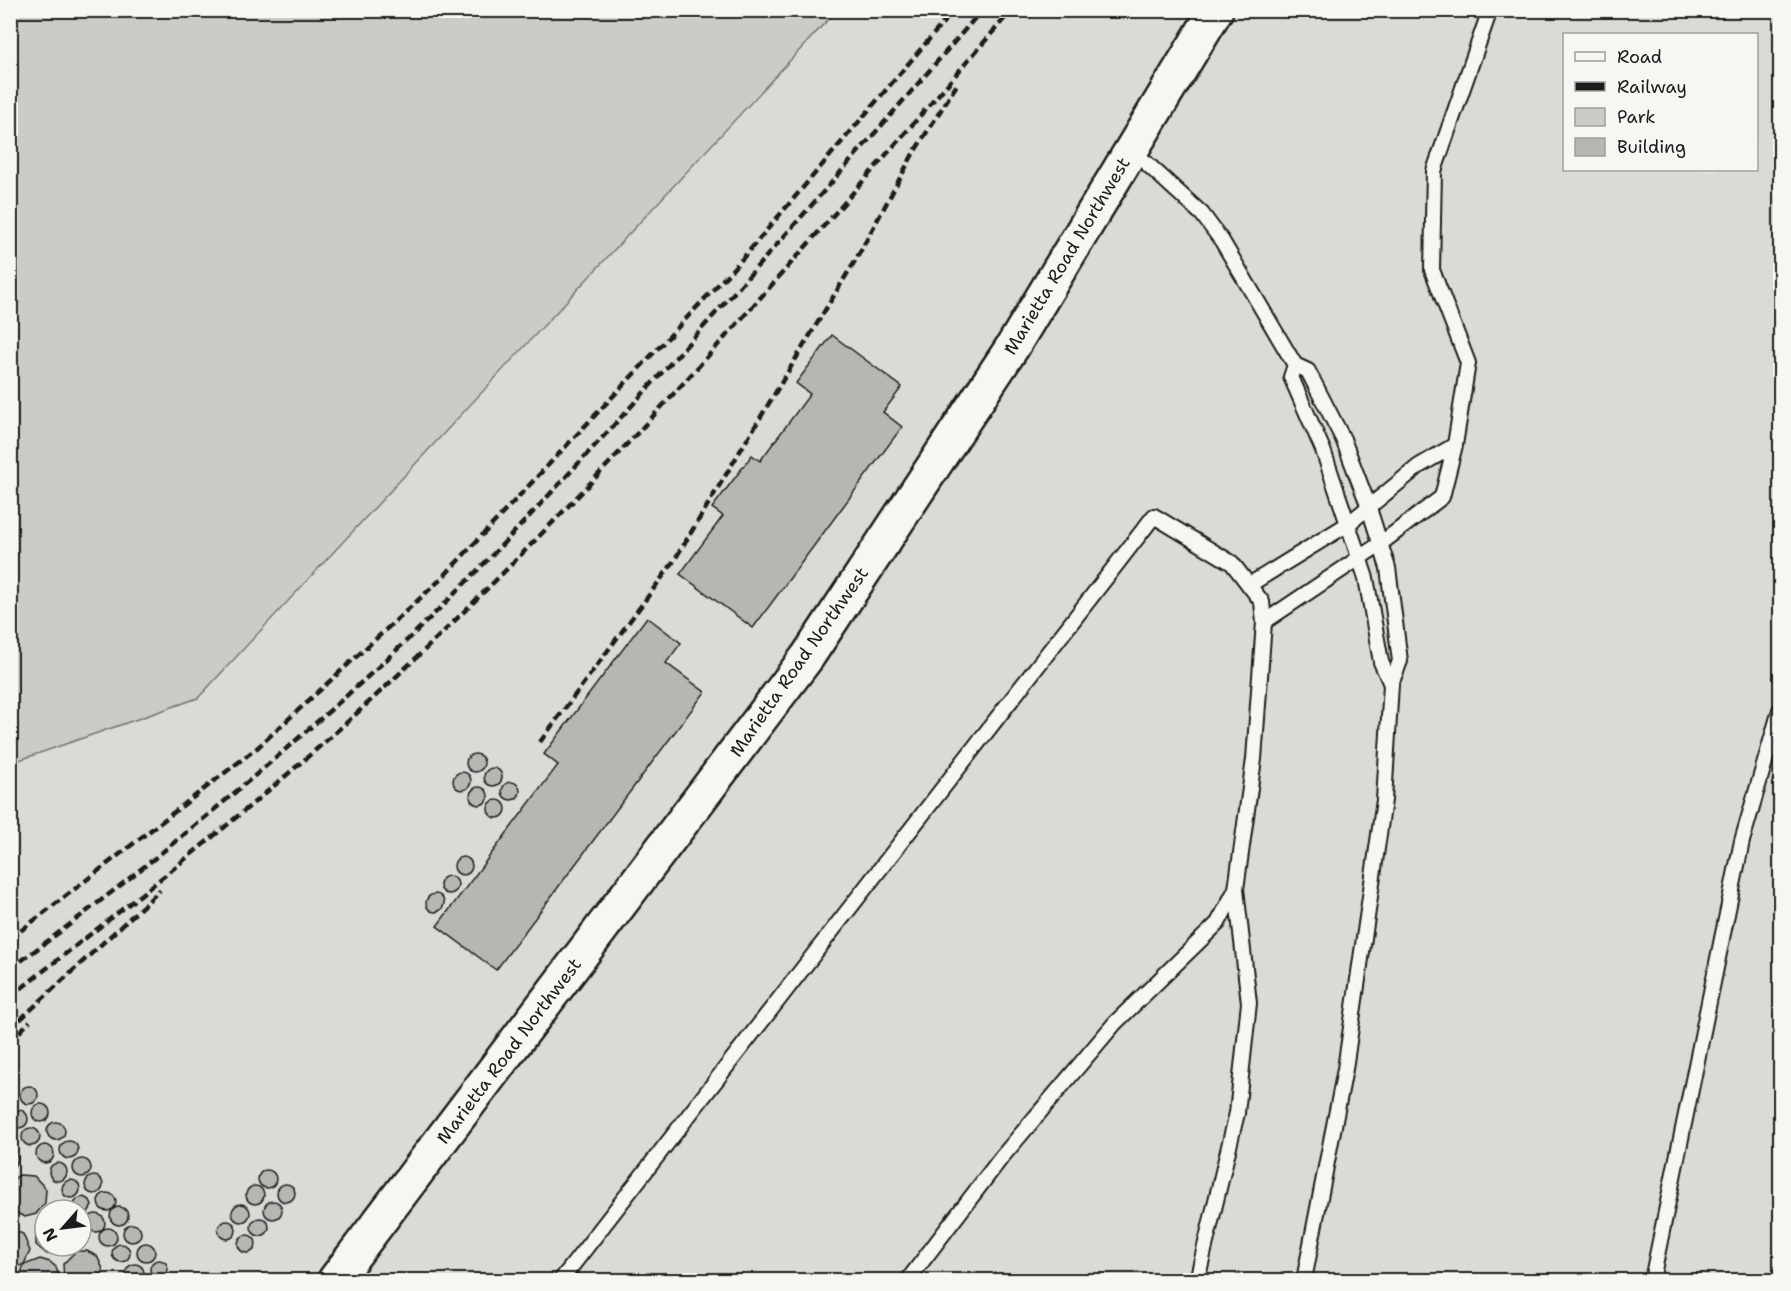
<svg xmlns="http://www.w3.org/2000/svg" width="1791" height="1291" font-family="'Shantell Sans',sans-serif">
	<rect width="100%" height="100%" fill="#e9e9e5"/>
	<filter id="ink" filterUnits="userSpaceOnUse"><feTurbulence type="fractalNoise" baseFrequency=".0167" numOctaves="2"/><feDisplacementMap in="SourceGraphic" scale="12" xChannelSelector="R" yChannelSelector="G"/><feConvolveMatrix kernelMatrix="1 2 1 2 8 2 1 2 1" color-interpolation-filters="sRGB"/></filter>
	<g filter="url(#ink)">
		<path fill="#dadad6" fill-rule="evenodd" d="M836,11H1780V1280H11L10,763L198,698ZM1564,34H1756V170H1564ZM45,1210H81V1246H45Z"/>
		<path fill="#cbcbc7" stroke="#747472" stroke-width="1.5" d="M10,11L11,10L836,11L198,698L11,763Z"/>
		<g fill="#b6b6b3" stroke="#1c1c1c" stroke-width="1.5">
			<path d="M832,335L902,387L883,412L902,427L753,628L680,574L723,516L712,508L752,455L760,461L810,394L796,383Z"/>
			<path d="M647,617L681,643L666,663L705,692L496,970L437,926L558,765L544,754Z"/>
			<circle cx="475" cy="763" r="9"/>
			<circle cx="493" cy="777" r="9"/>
			<circle cx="462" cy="781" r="9"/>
			<circle cx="511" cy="791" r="9"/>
			<circle cx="479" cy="796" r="9"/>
			<circle cx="497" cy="809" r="9"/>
			<circle cx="463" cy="866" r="9"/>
			<circle cx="449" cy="885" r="9"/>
			<circle cx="435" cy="903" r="9"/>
			<circle cx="29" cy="1095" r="9"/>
			<circle cx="41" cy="1113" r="9"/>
			<circle cx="19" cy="1119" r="9"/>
			<circle cx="56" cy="1131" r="9"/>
			<circle cx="31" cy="1137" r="9"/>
			<circle cx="69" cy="1150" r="9"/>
			<path d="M10,1142L18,1159L10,1174Z"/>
			<circle cx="45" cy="1154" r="9"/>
			<circle cx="82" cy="1168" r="9"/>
			<circle cx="58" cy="1172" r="9"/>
			<circle cx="267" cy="1179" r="9"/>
			<path d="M19,1175L34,1176L46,1189L45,1203L36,1214L25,1217L10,1210V1182Z"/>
			<circle cx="94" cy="1185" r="9"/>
			<circle cx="71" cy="1189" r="9"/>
			<circle cx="286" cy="1193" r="9"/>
			<circle cx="255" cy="1195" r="9"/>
			<circle cx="107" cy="1202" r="9"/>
			<path d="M83,1197L90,1200L92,1206L87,1214L81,1215V1210H74V1204L77,1199Z"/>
			<circle cx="273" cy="1210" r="9"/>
			<circle cx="241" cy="1213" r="9"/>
			<circle cx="119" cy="1216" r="9"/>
			<circle cx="96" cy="1223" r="9"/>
			<path d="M45,1216V1246H73L65,1253L47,1254L36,1245V1227Z"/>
			<circle cx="260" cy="1227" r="9"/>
			<circle cx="227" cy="1230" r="9"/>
			<circle cx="132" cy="1233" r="9"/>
			<circle cx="108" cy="1237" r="9"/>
			<path d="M10,1229L23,1234L30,1251L24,1264L10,1271Z"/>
			<circle cx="247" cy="1244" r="9"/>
			<circle cx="146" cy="1252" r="9"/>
			<circle cx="121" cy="1253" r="9"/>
			<path d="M76,1251H87L97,1256L103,1269L102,1280H64L63,1264Z"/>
			<path d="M40,1259L50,1262L56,1267L60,1280H18L24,1265Z"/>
			<circle cx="159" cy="1269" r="9"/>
			<circle cx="135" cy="1273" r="9"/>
		</g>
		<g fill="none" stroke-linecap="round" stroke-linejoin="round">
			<defs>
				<g id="service">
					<path d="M1132,150L1202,214L1222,241L1295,365L1308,371L1343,439L1367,502L1388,568L1400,661L1391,684L1384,800L1345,1069L1304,1280"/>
					<path d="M1295,365L1291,377L1323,450L1366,578L1381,662L1391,684"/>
					<path d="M1249,585L1348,524L1419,466L1455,445"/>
					<path d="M1264,622L1380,544L1442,497L1455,445L1468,363L1432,270L1434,171L1490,10"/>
					<path d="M561,1280L1154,516L1232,563L1262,602L1264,622L1254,759L1236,889L1218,923L1115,1023L1001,1158L908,1280"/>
					<path d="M1197,1280L1237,1113L1249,1003L1236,889"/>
					<path d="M1652,1280L1742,841L1780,710"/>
				</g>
				<path id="tertiary" d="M335,1280L808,656L1013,346L1216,10"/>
			</defs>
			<use href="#service" stroke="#1c1c1c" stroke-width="18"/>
			<use href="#tertiary" stroke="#1c1c1c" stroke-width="38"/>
			<use href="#service" stroke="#f6f6f2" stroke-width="14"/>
			<use href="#tertiary" stroke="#f6f6f2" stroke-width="33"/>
			<g stroke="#1c1c1c" stroke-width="4.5" stroke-dasharray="9 4.5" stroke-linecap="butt">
				<path d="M540,742L672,564L859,254L913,154L958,83"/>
				<path d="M10,939L257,748L441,579L743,258L954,10"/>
				<path d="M10,969C141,873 267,769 387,659C471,581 548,496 626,412C747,280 864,146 982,10"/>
				<path d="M10,997C137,898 264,800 382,690C608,480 809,243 1012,10"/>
				<path d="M10,1029L160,890"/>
				<path d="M10,1042L30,1021"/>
			</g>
		</g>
	</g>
	<g text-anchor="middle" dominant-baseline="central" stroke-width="5" stroke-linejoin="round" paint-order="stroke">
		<g font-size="18" fill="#1c1c1c" stroke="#f6f6f2">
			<text transform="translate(1067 256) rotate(-59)">Marietta Road Northwest</text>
			<text transform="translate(799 662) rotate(-55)">Marietta Road Northwest</text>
			<text transform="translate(509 1051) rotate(-53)">Marietta Road Northwest</text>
		</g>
	</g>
	<rect width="1791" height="1291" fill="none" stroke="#f6f6f2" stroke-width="36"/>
	<rect x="18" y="18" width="1755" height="1255" fill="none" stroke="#1c1c1c" stroke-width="2" filter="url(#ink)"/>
	<rect x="1563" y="33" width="195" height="138" fill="#f6f6f2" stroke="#9f9f9c" stroke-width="1.5"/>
	<rect x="1575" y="52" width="30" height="9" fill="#f6f6f2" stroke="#9f9f9c" stroke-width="1.5"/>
	<text x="1617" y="63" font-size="18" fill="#1c1c1c">Road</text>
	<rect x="1575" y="82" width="30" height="9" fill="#1c1c1c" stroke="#9f9f9c" stroke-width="1.5"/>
	<text x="1617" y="93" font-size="18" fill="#1c1c1c">Railway</text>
	<rect x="1575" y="108" width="30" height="18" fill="#cbcbc7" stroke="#9f9f9c" stroke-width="1.5"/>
	<text x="1617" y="123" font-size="18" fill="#1c1c1c">Park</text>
	<rect x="1575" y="138" width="30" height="18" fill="#b6b6b3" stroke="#9f9f9c" stroke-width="1.5"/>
	<text x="1617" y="153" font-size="18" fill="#1c1c1c">Building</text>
	<g transform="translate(63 1228) rotate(242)"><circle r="28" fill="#f6f6f2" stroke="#9f9f9c" stroke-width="1.5"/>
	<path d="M0-4.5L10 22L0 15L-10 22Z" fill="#1c1c1c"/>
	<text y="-9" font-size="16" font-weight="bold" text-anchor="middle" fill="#1c1c1c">N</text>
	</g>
</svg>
